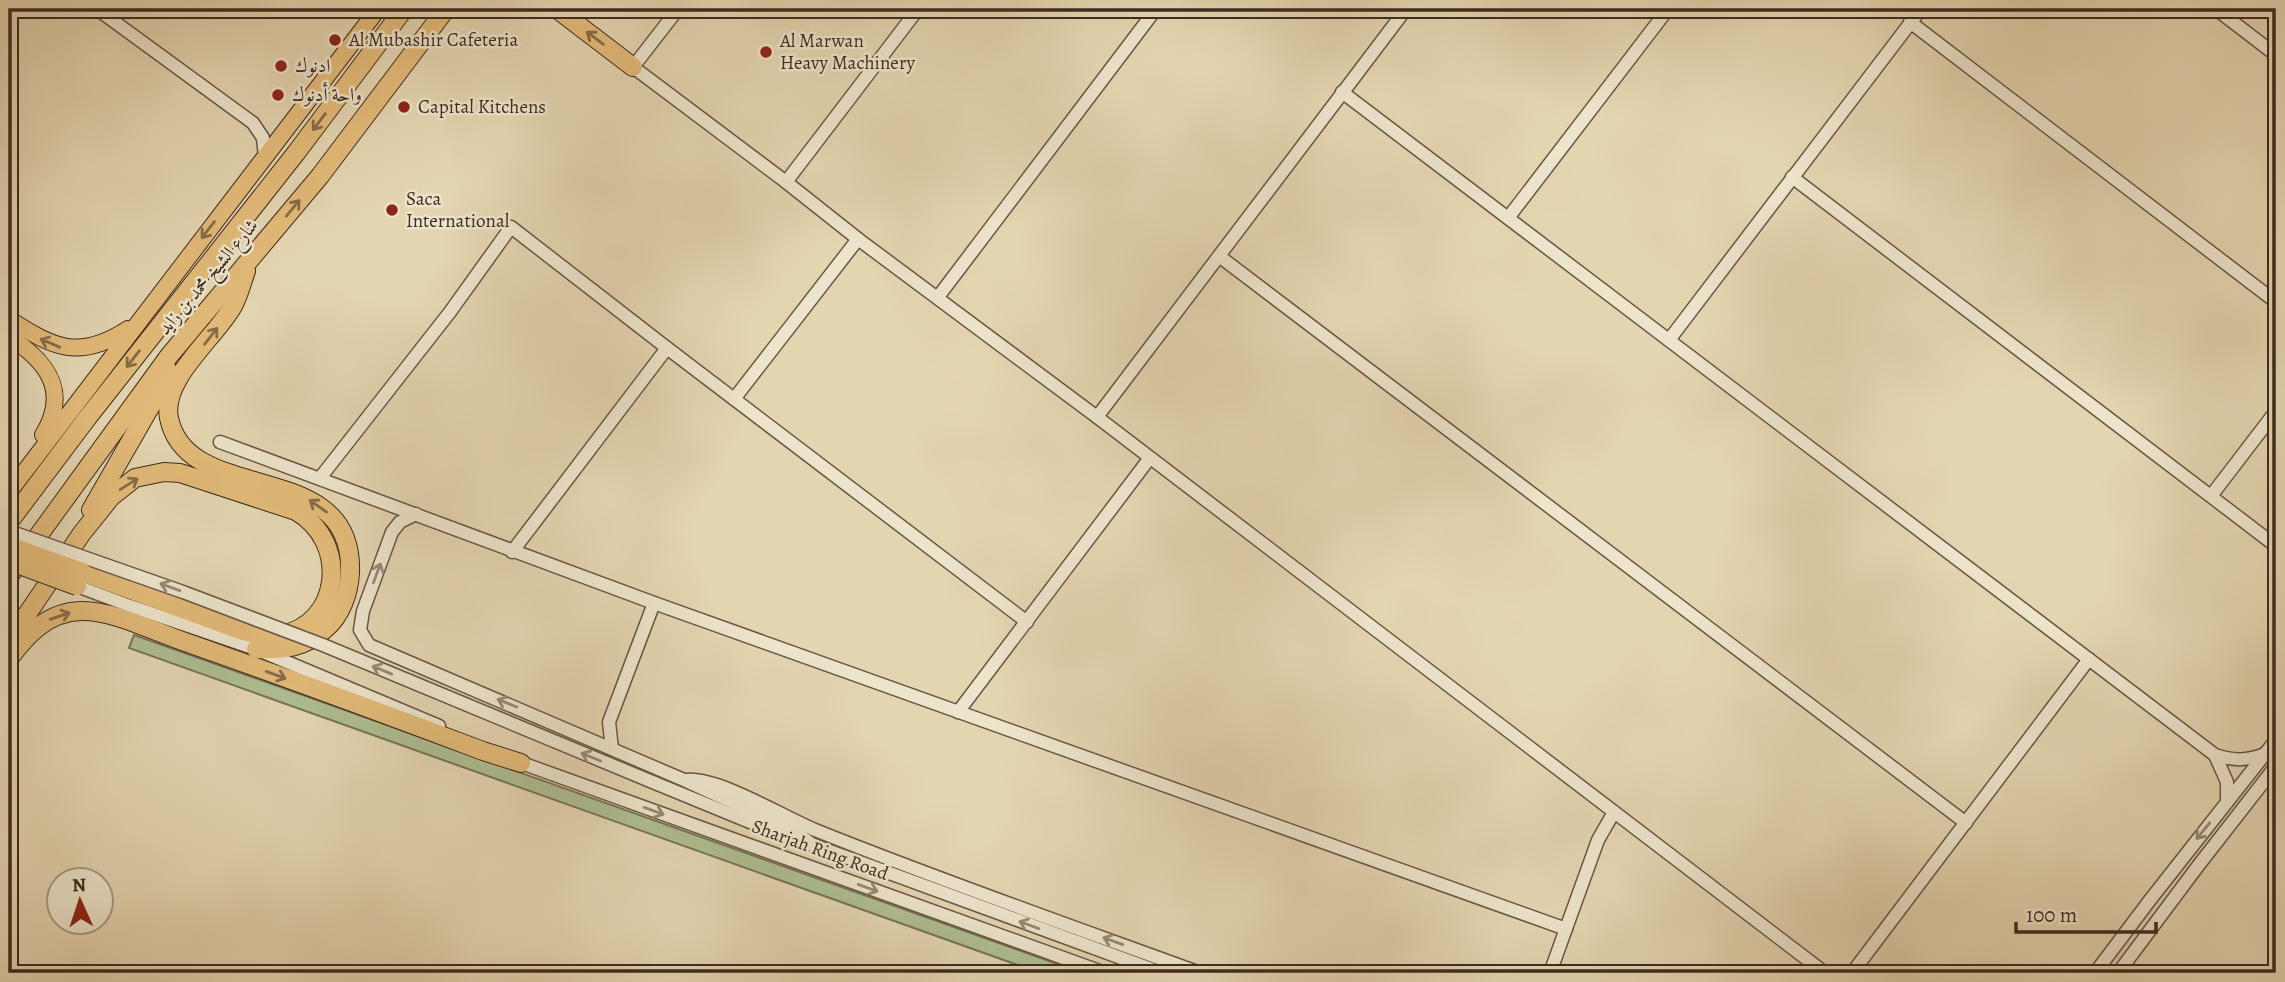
<svg xmlns="http://www.w3.org/2000/svg" width="2285" height="982" font-family="Alegreya,Amiri,serif">
	<rect width="100%" height="100%" fill="#e4d5b1"/>
	<filter id="stains"><feTurbulence type="fractalNoise" baseFrequency=".00286" numOctaves="4"/><feColorMatrix values="0 0 0 0 .2 0 0 0 0 .09 0 0 0 0 .02 0 0 0 .5 -.17"/></filter>
	<radialGradient id="worn" r=".72"><stop offset=".6" stop-color="#630" stop-opacity="0"/><stop offset="1" stop-color="#630" stop-opacity=".3"/></radialGradient>
	<path fill="#aebe91" stroke="#767458" stroke-width="2" d="M134,635L1083,973H1040L129,648Z"/>
	<g fill="none" stroke-linecap="round" stroke-linejoin="round">
		<defs>
			<g id="minor">
				<path d="M97,9L253,123L263,138L265,157"/>
				<path d="M678,9L633,67L786,182L858,239L1097,417L1825,973"/>
				<path d="M2216,9L2276,55"/>
				<path d="M1910,22L2276,302"/>
				<path d="M1342,92L2215,755C2233,761 2248,761 2265,754"/>
				<path d="M1792,177L2276,546"/>
				<path d="M786,182L918,9"/>
				<path d="M1508,218L1668,9"/>
				<path d="M1219,256L1966,823"/>
				<path d="M938,297L1156,9"/>
				<path d="M1669,340L1921,9"/>
				<path d="M734,399L858,239"/>
				<path d="M1097,417L1406,9"/>
				<path d="M220,442L654,603L1566,929"/>
				<path d="M320,478L450,312L511,227L667,348L1027,622"/>
				<path d="M2211,496L2276,411"/>
				<path d="M416,514L400,522L392,532L363,611L360,630L369,645L684,780L793,830L813,845"/>
				<path d="M512,552L667,348"/>
				<path d="M77,586L130,606L256,649L439,726"/>
				<path d="M958,712L1149,459"/>
				<path d="M612,749L609,722L654,603"/>
				<path d="M2215,755L2227,782V801"/>
				<path d="M516,761L1105,973"/>
				<path d="M687,780C719,777 783,817 815,830C942,881 1071,926 1200,973"/>
				<path d="M655,783L791,839L813,845L1162,973"/>
				<path d="M1550,973L1598,840L1614,812"/>
				<path d="M1852,973L2089,659"/>
				<path d="M2095,973L2150,900L2276,740"/>
				<path d="M2118,973L2198,866L2276,766"/>
			</g>
			<g id="major">
				<path d="M9,319C54,348 79,361 128,329"/>
				<path d="M9,337C47,361 70,391 43,435"/>
				<path d="M9,492L378,9"/>
			</g>
			<g id="highway">
				<path d="M557,9L633,67"/>
				<path d="M246,271C242,282 239,295 233,306C216,337 161,379 169,418C187,508 355,455 350,573C349,593 341,616 325,629C305,648 283,650 256,649"/>
				<path d="M91,510L153,402L167,369"/>
				<path d="M9,522L88,417L296,153L404,9"/>
				<path d="M9,576L169,356L320,176L446,9"/>
				<path d="M9,641L82,533L111,497L135,478L164,472L180,473L296,511C350,542 341,625 280,635C267,637 255,634 243,631L82,572"/>
				<path d="M9,659C27,634 48,612 81,611C113,610 157,633 188,643C287,678 385,714 483,751L521,763"/>
			</g>
		</defs>
		<use href="#minor" stroke="#685644" stroke-width="15"/>
		<use href="#major" stroke="#3e2b1f" stroke-width="18"/>
		<use href="#highway" stroke="#3e2b1f" stroke-width="20"/>
		<use href="#minor" stroke="#ede4cc" stroke-width="12"/>
		<use href="#major" stroke="#e2ba78" stroke-width="16"/>
		<use href="#highway" stroke="#e2ba78" stroke-width="18"/>
		<defs>
			<path id="minor-bridge" d="M9,531L183,592L323,645L655,783"/>
			<g id="highway-bridge">
				<path d="M9,546L82,572"/>
				<path d="M9,561L77,586"/>
			</g>
		</defs>
		<use href="#minor-bridge" stroke="#685644" stroke-width="15" stroke-linecap="butt"/>
		<use href="#highway-bridge" stroke="#3e2b1f" stroke-width="20" stroke-linecap="butt"/>
		<use href="#minor-bridge" stroke="#ede4cc" stroke-width="12"/>
		<use href="#highway-bridge" stroke="#e2ba78" stroke-width="18"/>
	</g>
	<defs><path id="oneway-shaft" d="M-6 0H5M1.5-3L5.5 0L1.5 3" fill="none" stroke-width="1.6" stroke-linecap="round" stroke-linejoin="round" transform="scale(1.75)"/></defs>
	<g stroke="#886b47">
		<use href="#oneway-shaft" transform="translate(595 38) rotate(-143)"/>
		<use href="#oneway-shaft" transform="translate(319 122) rotate(127)"/>
		<use href="#oneway-shaft" transform="translate(293 208) rotate(-51)"/>
		<use href="#oneway-shaft" transform="translate(208 230) rotate(128)"/>
		<use href="#oneway-shaft" transform="translate(211 336) rotate(-52)"/>
		<use href="#oneway-shaft" transform="translate(50 343) rotate(-157)"/>
		<use href="#oneway-shaft" transform="translate(133 359) rotate(128)"/>
		<use href="#oneway-shaft" transform="translate(129 484) rotate(-32)"/>
		<use href="#oneway-shaft" transform="translate(318 506) rotate(-145)"/>
		<use href="#oneway-shaft" transform="translate(60 616) rotate(-19)"/>
		<use href="#oneway-shaft" transform="translate(276 675) rotate(20)"/>
	</g>
	<g stroke="#968876">
		<use href="#oneway-shaft" transform="translate(377 573) rotate(-70)"/>
		<use href="#oneway-shaft" transform="translate(170 587) rotate(-160)"/>
		<use href="#oneway-shaft" transform="translate(382 670) rotate(-157)"/>
		<use href="#oneway-shaft" transform="translate(507 703) rotate(-158)"/>
		<use href="#oneway-shaft" transform="translate(591 757) rotate(-158)"/>
		<use href="#oneway-shaft" transform="translate(654 811) rotate(20)"/>
		<use href="#oneway-shaft" transform="translate(2203 831) rotate(129)"/>
		<use href="#oneway-shaft" transform="translate(868 888) rotate(20)"/>
		<use href="#oneway-shaft" transform="translate(1029 925) rotate(-160)"/>
		<use href="#oneway-shaft" transform="translate(1113 941) rotate(-160)"/>
	</g>
	<g fill="#8f2418" stroke="#ede4cc" stroke-width="2.5">
		<circle cx="335" cy="40" r="7"/>
		<circle cx="766" cy="52" r="7"/>
		<circle cx="281" cy="66" r="7"/>
		<circle cx="278" cy="95" r="7"/>
		<circle cx="404" cy="107" r="7"/>
		<circle cx="392" cy="210" r="7"/>
	</g>
	<g text-anchor="middle" dominant-baseline="central" stroke-width="5" stroke-linejoin="round" paint-order="stroke">
		<g font-size="19" fill="#3e2b1f" stroke="#ede4cc" text-anchor="start">
			<text x="349" y="40">Al Mubashir Cafeteria</text>
			<text x="780" y="41">Al Marwan<tspan x="780" dy="22">Heavy Machinery</tspan></text>
			<text x="295" y="66">ادنوك</text>
			<text x="292" y="95">واحة أدنوك</text>
			<text x="418" y="107">Capital Kitchens</text>
			<text x="406" y="199">Saca<tspan x="406" dy="22">International</tspan></text>
		</g>
		<g font-size="19" fill="#3e2b1f" stroke="#ede4cc">
			<text transform="translate(208 277) rotate(-50)">شارع الشيخ محمد بن زايد</text>
			<text transform="translate(820 850) rotate(20)">Sharjah Ring Road</text>
		</g>
	</g>
	<rect width="2285" height="982" fill="none" stroke="#e4d5b1" stroke-width="35"/>
	<rect x="10" y="10" width="2264" height="961" fill="none" stroke="#3e2b1f" stroke-width="3.5"/>
	<rect x="18" y="18" width="2250" height="947" fill="none" stroke="#3e2b1f" stroke-width="2"/>
	<g transform="translate(80 901) rotate(357)"><circle r="33" fill="#ede4cc" stroke="#a79a87" stroke-width="2"/>
	<path d="M0-5L12 26L0 18L-12 26Z" fill="#8f2418"/>
	<text y="-10" font-size="19" font-weight="bold" text-anchor="middle" fill="#3e2b1f">N</text>
	</g>
	<path d="M2016 922v10h140v-10" fill="none" stroke="#3e2b1f" stroke-width="3.5"/>
	<text x="2026" y="922" font-size="21" fill="#3e2b1f" stroke="#ede4cc" stroke-width="5" paint-order="stroke">100 m</text>
	<rect width="100%" height="100%" filter="url(#stains)"/>
	<rect width="100%" height="100%" fill="url(#worn)"/>
</svg>
